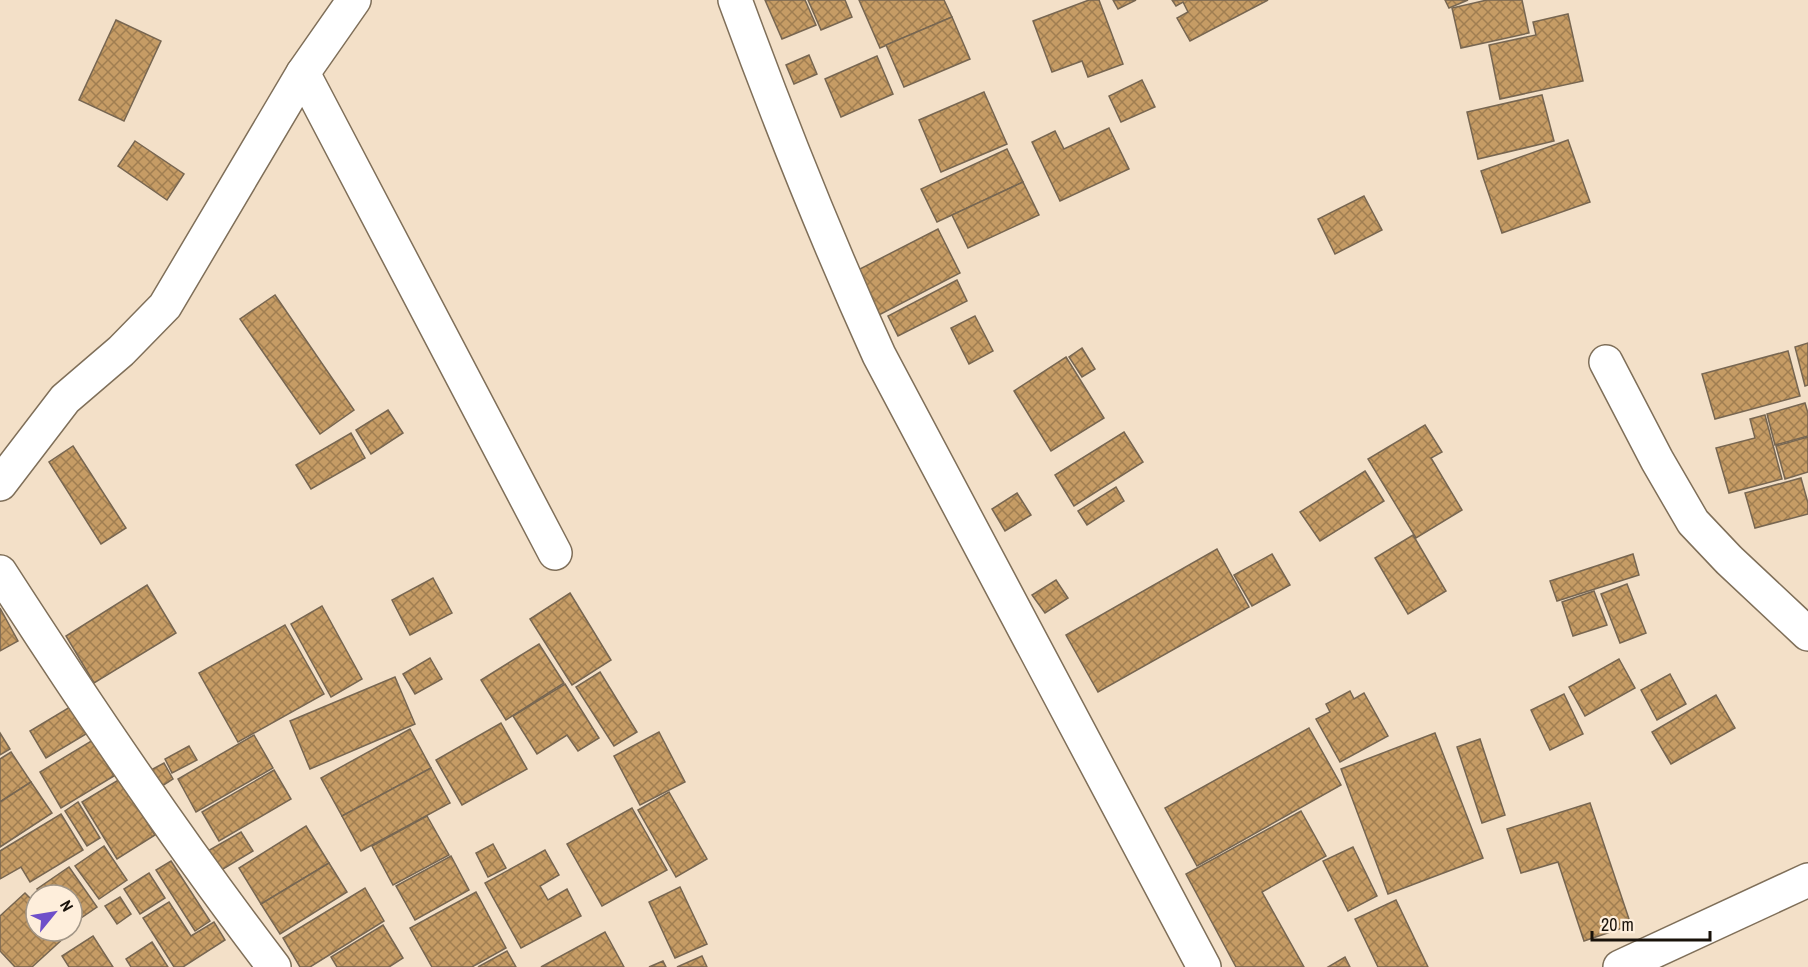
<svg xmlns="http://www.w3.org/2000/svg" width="1808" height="967" font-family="'Archivo Narrow',sans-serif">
	<defs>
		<pattern id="building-cross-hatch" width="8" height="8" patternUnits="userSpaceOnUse" patternTransform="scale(1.5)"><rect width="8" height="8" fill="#c69c65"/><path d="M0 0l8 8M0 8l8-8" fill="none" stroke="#a07e51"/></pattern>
	</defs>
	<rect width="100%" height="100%" fill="#f3e0c8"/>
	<g fill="url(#building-cross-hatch)" stroke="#776651" stroke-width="1.5">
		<path d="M765,0H805L816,25L782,39Z"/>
		<path d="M808,0H845L852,17L821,30Z"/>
		<path d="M859,0H944L952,17L880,48Z"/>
		<path d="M1089,0H1099L1123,64L1088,77L1082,61L1052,72L1033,21Z"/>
		<path d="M1113,0H1136L1118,9Z"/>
		<path d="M1172,0H1268L1190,41L1177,18L1188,12L1183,2L1176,6Z"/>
		<path d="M1445,0H1468L1449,8Z"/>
		<path d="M1487,0H1522L1529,33L1461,48L1452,8Z"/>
		<path d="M1568,14L1583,81L1500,99L1489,45L1536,35L1533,22Z"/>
		<path d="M952,17L970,59L904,87L886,45Z"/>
		<path d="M116,20L161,41L124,121L79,100Z"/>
		<path d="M809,55L817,74L794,84L786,65Z"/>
		<path d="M877,56L893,94L841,117L825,79Z"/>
		<path d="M1142,80L1155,107L1121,122L1109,96Z"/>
		<path d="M984,92L1007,144L941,172L919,120Z"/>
		<path d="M1542,95L1554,141L1478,159L1467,112Z"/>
		<path d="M1109,128L1129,169L1060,201L1032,142L1055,131L1064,149Z"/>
		<path d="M1568,140L1590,202L1502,233L1481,171Z"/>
		<path d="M135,141L184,174L167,200L118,166Z"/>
		<path d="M1007,149L1023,182L937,222L921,189Z"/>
		<path d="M1023,182L1039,215L968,248L952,215Z"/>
		<path d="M1364,196L1382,230L1335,254L1318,219Z"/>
		<path d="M938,229L960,273L877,316L854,272Z"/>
		<path d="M957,280L967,301L898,336L888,316Z"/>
		<path d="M275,295L354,410L320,434L240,319Z"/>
		<path d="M975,316L993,351L969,364L951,328Z"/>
		<path d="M1808,343V385L1805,386L1795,347Z"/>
		<path d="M1082,348L1095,369L1082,377L1069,357Z"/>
		<path d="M1788,351L1800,396L1715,419L1702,374Z"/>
		<path d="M1066,357L1104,418L1051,451L1014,391Z"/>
		<path d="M1805,403L1808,413V436L1775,445L1767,414Z"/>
		<path d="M388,410L403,433L371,454L356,430Z"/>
		<path d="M1765,415L1782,479L1729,493L1716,448L1755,438L1750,419Z"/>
		<path d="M1425,425L1442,452L1431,458L1462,510L1416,538L1368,459Z"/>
		<path d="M1124,432L1143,462L1074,506L1055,475Z"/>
		<path d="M351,433L365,458L311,489L296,465Z"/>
		<path d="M1808,437V472L1785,479L1776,446Z"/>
		<path d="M73,446L126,528L101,544L49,462Z"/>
		<path d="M1365,471L1384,501L1320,541L1300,512Z"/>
		<path d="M1801,478L1808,503V514L1755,528L1745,493Z"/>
		<path d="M1116,487L1124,501L1087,525L1078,511Z"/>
		<path d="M1017,493L1031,515L1005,531L992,509Z"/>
		<path d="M1413,535L1446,591L1408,614L1375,558Z"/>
		<path d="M1217,549L1249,607L1098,692L1066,635Z"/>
		<path d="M1272,554L1290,585L1252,606L1234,575Z"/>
		<path d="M1633,554L1639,575L1557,601L1550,581Z"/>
		<path d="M433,578L452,613L410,635L392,600Z"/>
		<path d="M1056,580L1068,598L1045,613L1032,595Z"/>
		<path d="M1627,584L1646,633L1620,643L1601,594Z"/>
		<path d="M147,585L176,633L94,683L66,636Z"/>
		<path d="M1594,591L1607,625L1573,636L1562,602Z"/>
		<path d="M570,593L611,660L572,685L530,619Z"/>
		<path d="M322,606L362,679L331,697L291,624Z"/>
		<path d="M0,608L18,641L0,651Z"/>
		<path d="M285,625L324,694L238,742L199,673Z"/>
		<path d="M539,644L564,683L506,720L481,680Z"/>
		<path d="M430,658L442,679L415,694L403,674Z"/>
		<path d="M1619,659L1635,688L1585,716L1569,687Z"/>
		<path d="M600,672L637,732L614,746L576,687Z"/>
		<path d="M1670,674L1686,704L1657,720L1641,690Z"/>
		<path d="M395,677L415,724L310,769L290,721Z"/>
		<path d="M565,684L599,738L578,751L567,735L537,754L513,716Z"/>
		<path d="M1350,691L1354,699L1364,693L1388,736L1340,762L1316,719L1330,712L1326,704Z"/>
		<path d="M1564,694L1583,734L1550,750L1531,710Z"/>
		<path d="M1716,695L1735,728L1671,764L1652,732Z"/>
		<path d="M75,704L91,731L46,758L30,731Z"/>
		<path d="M501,723L527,769L462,805L436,760Z"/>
		<path d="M1309,728L1341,785L1197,866L1165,808Z"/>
		<path d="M410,729L431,768L342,816L321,778Z"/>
		<path d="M659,732L685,782L640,805L614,756Z"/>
		<path d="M0,733L10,749L0,755Z"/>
		<path d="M1435,733L1483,858L1388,894L1341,769Z"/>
		<path d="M254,735L273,768L196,812L178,779Z"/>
		<path d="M1480,739L1505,815L1482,823L1457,747Z"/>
		<path d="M93,740L114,776L61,808L40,772Z"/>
		<path d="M189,746L197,760L172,773L165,759Z"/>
		<path d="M11,752L31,782L0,802V759Z"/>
		<path d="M164,763L173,779L159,788L149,771Z"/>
		<path d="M431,768L450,803L361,851L342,816Z"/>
		<path d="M274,770L291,799L219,841L202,812Z"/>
		<path d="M120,779L155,835L117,859L82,802Z"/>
		<path d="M31,782L52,813L0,847V802Z"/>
		<path d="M669,792L707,859L676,877L638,810Z"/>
		<path d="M78,802L100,838L87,846L65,811Z"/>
		<path d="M1590,803L1631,925L1584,941L1558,862L1521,873L1507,829Z"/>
		<path d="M632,808L667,870L602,906L567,844Z"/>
		<path d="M1301,811L1326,856L1262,892L1304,967H1236L1186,874Z"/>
		<path d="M61,814L83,850L30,882L21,867L0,879V851Z"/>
		<path d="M427,816L449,855L393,885L372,846Z"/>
		<path d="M306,826L329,863L261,904L239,868Z"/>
		<path d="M241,832L253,851L218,872L206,852Z"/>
		<path d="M493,844L506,868L488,877L476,853Z"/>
		<path d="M104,846L127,880L99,899L75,866Z"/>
		<path d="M1353,847L1377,896L1348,911L1323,861Z"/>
		<path d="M545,850L559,875L540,886L548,900L567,889L581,916L521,948L485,883Z"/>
		<path d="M451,856L469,890L415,920L396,886Z"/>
		<path d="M171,861L210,921L195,931L156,870Z"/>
		<path d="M329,863L347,892L280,934L261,904Z"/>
		<path d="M69,867L97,907L72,924V895H41L37,889Z"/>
		<path d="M149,873L165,898L140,914L124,889Z"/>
		<path d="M680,887L707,944L675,958L649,902Z"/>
		<path d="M365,888L384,921L310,967H300L283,938Z"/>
		<path d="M476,892L506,948L472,967H432L410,928Z"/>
		<path d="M25,893L36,904V931H61L66,936L32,967H15L0,951V916Z"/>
		<path d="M120,897L131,914L117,924L105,906Z"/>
		<path d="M1396,900L1428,967H1378L1355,919Z"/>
		<path d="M169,902L191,936L214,922L225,940L183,967H174L143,918Z"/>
		<path d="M383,925L403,958L389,967H337L331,957Z"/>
		<path d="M605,932L624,967H541Z"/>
		<path d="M93,936L113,967H69L62,956Z"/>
		<path d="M152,942L168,967H131L126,959Z"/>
		<path d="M507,951L516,967H478Z"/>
		<path d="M702,956L707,967H677Z"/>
		<path d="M1345,957L1350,967H1328Z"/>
		<path d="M663,961L666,967H649Z"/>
	</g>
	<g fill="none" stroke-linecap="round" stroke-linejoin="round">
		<defs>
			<g id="minor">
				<path d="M735,0C779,120 826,238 879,355L1204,967"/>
				<path d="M303,73L555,553"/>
				<path d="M1606,362L1657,460L1693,522L1729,560L1808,634"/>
				<path d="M0,484L65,399L121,351L165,306L303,73L354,0"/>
				<path d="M0,572C87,707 176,839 274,967"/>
				<path d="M1620,967L1808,880"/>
			</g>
		</defs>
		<use href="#minor" stroke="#7f6f59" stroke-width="36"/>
		<use href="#minor" stroke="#fff" stroke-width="33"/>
	</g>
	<g transform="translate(54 913) rotate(60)"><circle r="28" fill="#feeedb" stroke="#a29687" stroke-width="1.5"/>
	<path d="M0-4.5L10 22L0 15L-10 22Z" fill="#6f4fc9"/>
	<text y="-9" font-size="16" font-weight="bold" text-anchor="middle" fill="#19120a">N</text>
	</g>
	<path d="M1592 931v9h118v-9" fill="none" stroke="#19120a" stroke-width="3"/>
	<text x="1601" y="931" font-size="18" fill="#19120a" stroke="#feeedb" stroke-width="4.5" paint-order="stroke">20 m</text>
</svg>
